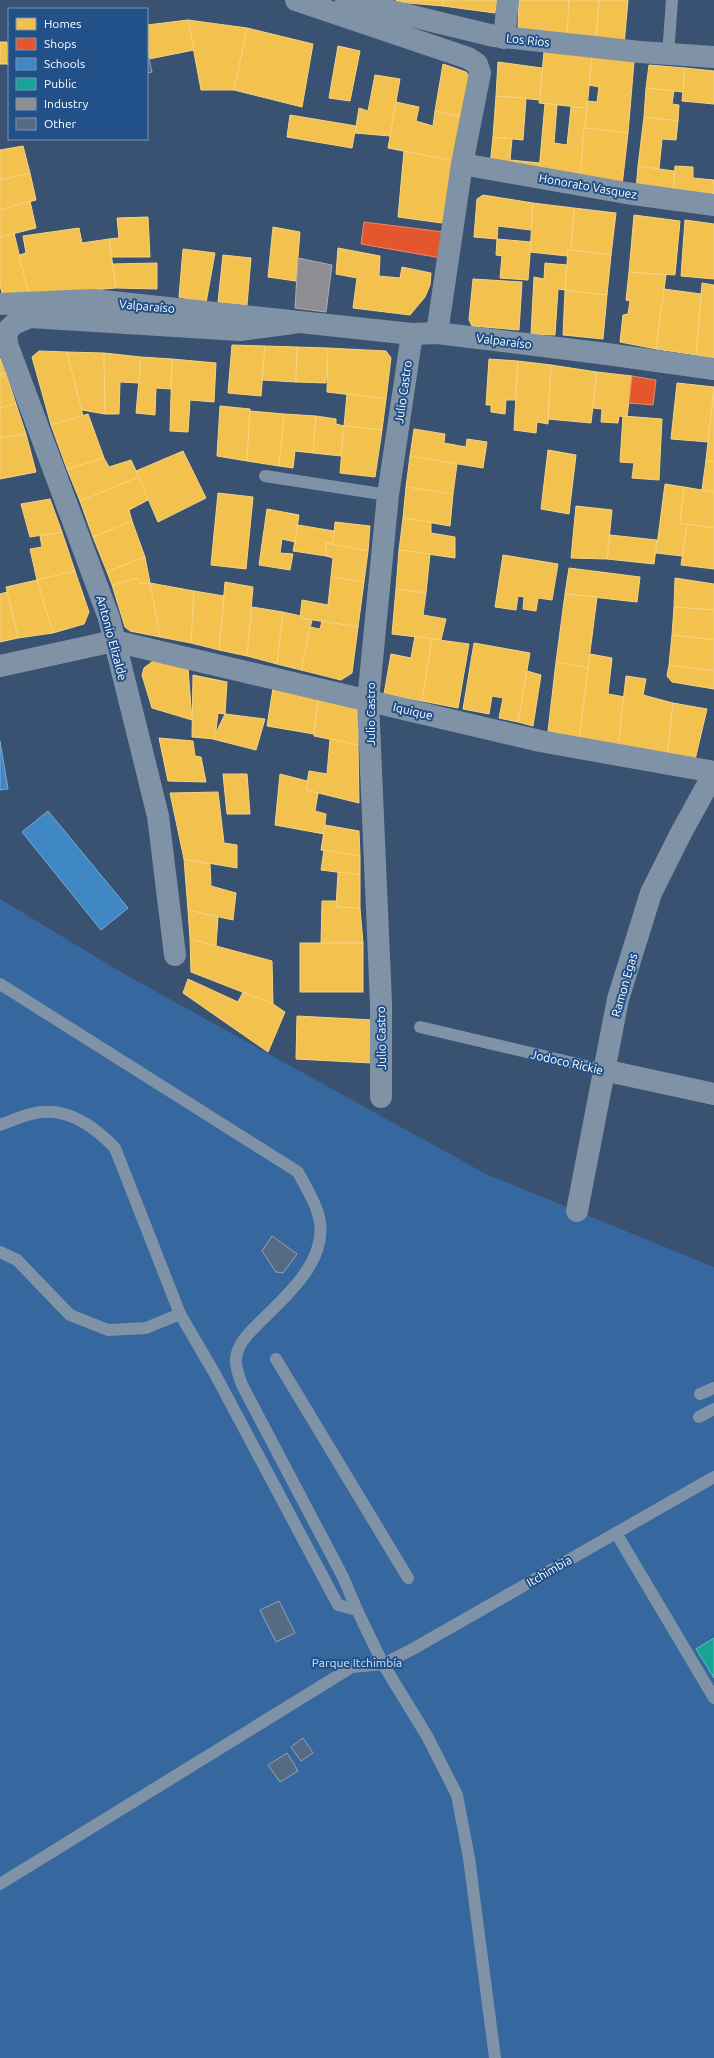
<svg xmlns="http://www.w3.org/2000/svg" width="714" height="2058" font-family="Ubuntu,sans-serif">
	<rect width="100%" height="100%" fill="#395271"/>
	<path fill="#36679e" d="M0,899L126,975L486,1174L714,1267V2058H0Z"/>
	<g fill="#f2c14e" stroke="#f6d483">
		<path d="M396,0H443V6L396,2Z"/>
		<path d="M443,0H497L495,13L443,6Z"/>
		<path d="M519,0H569L567,37L526,32L518,27Z"/>
		<path d="M569,0H599L596,41L567,37Z"/>
		<path d="M599,0H628L624,45L596,41Z"/>
		<path d="M188,20L247,28L234,90H201Z"/>
		<path d="M188,20L194,50L149,59L147,25Z"/>
		<path d="M247,28L313,44L302,107L234,90Z"/>
		<path d="M0,42H7L9,64H0Z"/>
		<path d="M338,46L360,51L350,101L329,98Z"/>
		<path d="M544,52L592,57L587,108L539,103Z"/>
		<path d="M592,57L634,62L628,133L584,128L587,101L597,102L599,87L589,85Z"/>
		<path d="M498,62L542,68L540,100L496,96Z"/>
		<path d="M443,64L466,72L474,83L466,118L435,111Z"/>
		<path d="M649,65L685,68L683,92L646,88Z"/>
		<path d="M685,68L714,71V104L682,101Z"/>
		<path d="M375,75L400,79L390,136L355,133L359,108L368,111Z"/>
		<path d="M646,88L674,91L672,104L679,105L678,121L644,117Z"/>
		<path d="M496,96L526,98L523,140L493,137Z"/>
		<path d="M396,102L419,107L416,121L433,126L435,111L466,118L458,162L388,148Z"/>
		<path d="M545,103L557,105L554,143L567,145L571,107L587,108L580,179L539,171Z"/>
		<path d="M290,115L356,126L352,148L287,137Z"/>
		<path d="M644,117L678,121L676,140L662,139L659,169L638,166Z"/>
		<path d="M584,128L628,133L622,186L580,179Z"/>
		<path d="M493,137L512,139L510,160L540,163L539,171L490,165Z"/>
		<path d="M23,146L30,173L0,180V150Z"/>
		<path d="M404,151L458,162L449,224L398,217Z"/>
		<path d="M638,166L674,171L673,195L636,190Z"/>
		<path d="M675,166L693,167V178L714,180V199L673,195Z"/>
		<path d="M30,173L36,200L0,210V180Z"/>
		<path d="M483,195L533,203L531,230L498,226L497,239L474,237L477,199Z"/>
		<path d="M30,201L36,228L0,237V210Z"/>
		<path d="M533,203L574,208L571,250H568L567,256L530,252Z"/>
		<path d="M574,208L616,213L611,255L571,250Z"/>
		<path d="M634,215L680,221L675,275L629,272Z"/>
		<path d="M148,217L150,257H112L109,239L119,238L117,218Z"/>
		<path d="M685,220L714,224V279L681,276Z"/>
		<path d="M273,227L300,232L296,281L268,277Z"/>
		<path d="M79,228L82,243L109,239L116,288L28,295L19,255L26,253L23,236Z"/>
		<path d="M14,233L30,300L5,303L0,286V237Z"/>
		<path d="M497,239L531,242L528,280L500,278L502,256L496,255Z"/>
		<path d="M338,248L380,256L379,276L400,278L402,267L431,273L430,285L425,297L410,315L353,308L357,278L336,274Z"/>
		<path d="M183,249L215,253L206,303L179,297Z"/>
		<path d="M568,250L611,255L607,295L565,290Z"/>
		<path d="M223,255L251,258L247,305L218,302Z"/>
		<path d="M157,263V289L116,288L113,264Z"/>
		<path d="M545,263L567,265L565,290L558,289L555,335L531,334L534,277L544,279Z"/>
		<path d="M629,272L666,275L656,349L620,342L623,315L628,314L630,301L626,300Z"/>
		<path d="M473,279L522,282L519,330L472,326L469,320Z"/>
		<path d="M702,283L714,285V358L696,355Z"/>
		<path d="M664,289L701,294L696,355L656,349Z"/>
		<path d="M565,290L607,295L603,339L563,335Z"/>
		<path d="M232,345L265,346L261,396L228,393Z"/>
		<path d="M265,346L297,347L296,382L262,380Z"/>
		<path d="M297,347L328,348L326,383L296,382Z"/>
		<path d="M328,348L386,351L391,358L386,399L327,392Z"/>
		<path d="M39,351L67,352L83,416L51,425L32,357Z"/>
		<path d="M67,352L104,353L105,414L82,410Z"/>
		<path d="M104,353L141,357L139,383L120,382L119,414H105Z"/>
		<path d="M141,357L172,359L171,389L156,388L155,415L136,413Z"/>
		<path d="M0,358L6,373L0,374Z"/>
		<path d="M172,359L216,363L214,402L190,400L188,432L170,431Z"/>
		<path d="M489,359L518,361L515,400H506L505,414L491,412V405H486Z"/>
		<path d="M518,361L551,365L548,424L537,422L536,433L514,430Z"/>
		<path d="M551,365L597,372L591,423L548,419Z"/>
		<path d="M597,372L632,376L627,417L619,416L618,423L601,422L602,409L593,408Z"/>
		<path d="M6,373L16,404L0,408V374Z"/>
		<path d="M677,383L714,387L709,442L671,439Z"/>
		<path d="M714,387V462L706,460Z"/>
		<path d="M347,394L386,399L382,430L344,426Z"/>
		<path d="M16,404L26,434L0,438V408Z"/>
		<path d="M220,406L250,409L247,461L217,456Z"/>
		<path d="M250,411L284,414L279,466L247,461Z"/>
		<path d="M88,414L104,458L67,469L51,425Z"/>
		<path d="M284,414L316,416L313,453L295,451L293,468L279,466Z"/>
		<path d="M316,416L336,419V424L344,426L341,456L313,453Z"/>
		<path d="M623,416L662,419L659,480L632,478L634,463L620,462Z"/>
		<path d="M344,426L382,430L375,477L340,473Z"/>
		<path d="M414,429L445,434L444,443L466,447L467,439L487,442L483,468L410,456Z"/>
		<path d="M26,434L36,472L0,479V438Z"/>
		<path d="M548,450L576,455L569,514L541,509Z"/>
		<path d="M183,451L206,498L158,522L136,471Z"/>
		<path d="M410,456L457,464L453,494L406,487Z"/>
		<path d="M104,458L109,467L131,460L139,477L80,501L67,469Z"/>
		<path d="M706,460L714,462V492L702,490Z"/>
		<path d="M139,477L148,500L129,510L132,521L93,537L80,501Z"/>
		<path d="M665,484L684,487L680,523L687,524L682,556L656,553Z"/>
		<path d="M406,487L453,494L450,526L403,518Z"/>
		<path d="M684,487L714,492V528L680,523Z"/>
		<path d="M218,493L253,497L246,569L211,565Z"/>
		<path d="M50,499L62,532L30,537L21,504Z"/>
		<path d="M576,506L612,510L607,559L571,558Z"/>
		<path d="M267,509L299,515L295,542L282,539L280,553L293,554L290,570L259,565Z"/>
		<path d="M403,518L431,522V533L455,537V558L399,550Z"/>
		<path d="M132,521L145,557L107,572L93,537Z"/>
		<path d="M335,522L370,526L368,551L333,545Z"/>
		<path d="M687,524L714,528V569L681,565Z"/>
		<path d="M298,525L334,531L333,545L326,543V556L293,551Z"/>
		<path d="M62,532L75,571L37,580L30,549L42,547L40,536Z"/>
		<path d="M610,535L657,540L654,564L607,559Z"/>
		<path d="M326,543L368,551L364,582L331,577L333,558L326,556Z"/>
		<path d="M399,550L430,554L426,593L396,589Z"/>
		<path d="M503,555L558,564L552,600L538,598L536,611L523,609L524,597L518,596L516,610L495,607Z"/>
		<path d="M145,557L150,583L140,584L137,578L112,585L107,572Z"/>
		<path d="M569,568L640,577L637,602L565,594Z"/>
		<path d="M75,571L89,612L84,624L53,633L37,580Z"/>
		<path d="M331,577L364,582L358,627L300,618L302,600L328,605Z"/>
		<path d="M137,578L140,584L150,583L160,637L130,631L125,627L112,585Z"/>
		<path d="M675,578L714,584V610L674,607Z"/>
		<path d="M37,580L53,633L18,638L6,587Z"/>
		<path d="M225,582L253,587L247,656L219,650Z"/>
		<path d="M150,583L194,591L191,643L160,637Z"/>
		<path d="M396,589L426,593L423,615L446,619L441,640L392,634Z"/>
		<path d="M194,591L224,596L219,650L191,643Z"/>
		<path d="M7,592L18,638L0,642V594Z"/>
		<path d="M565,594L597,597L588,668L556,662Z"/>
		<path d="M252,607L283,612L277,664L247,656Z"/>
		<path d="M674,607L714,610V640L672,635Z"/>
		<path d="M283,612L301,616L300,618L312,620L301,670L277,664Z"/>
		<path d="M322,621L358,627L352,673L341,680L301,670L310,627L320,629Z"/>
		<path d="M672,635L714,640V671L669,665Z"/>
		<path d="M415,636L432,639L422,701L384,694L391,654L411,658Z"/>
		<path d="M432,639L469,644L458,708L422,701Z"/>
		<path d="M474,643L530,653L518,722L499,718L503,698L492,696L489,714L463,709Z"/>
		<path d="M590,654L612,658L608,694L625,697L618,746L579,738Z"/>
		<path d="M153,661L188,668L192,720L152,708L142,675L144,668Z"/>
		<path d="M556,662L588,668L579,738L548,731Z"/>
		<path d="M669,665L714,671V689L672,682L667,676Z"/>
		<path d="M527,671L541,675L533,726L518,722Z"/>
		<path d="M193,675L227,682L225,714L218,713L215,739L192,737Z"/>
		<path d="M626,676L646,679L643,695L673,703L667,758L618,746Z"/>
		<path d="M273,688L318,699L314,734L267,726Z"/>
		<path d="M318,699L356,707L359,712L358,745L314,736Z"/>
		<path d="M673,703L707,709L695,760L667,758Z"/>
		<path d="M225,714L265,719L256,750L213,739Z"/>
		<path d="M159,738L193,741L195,756L201,757L206,782L168,781Z"/>
		<path d="M330,739L358,745L359,803L306,790L309,771L327,774Z"/>
		<path d="M223,774H247L250,814H227Z"/>
		<path d="M280,774L307,781L306,790L318,793L315,811L326,814L324,834L275,825Z"/>
		<path d="M218,792L224,843L237,845V868L184,859L170,793Z"/>
		<path d="M325,825L359,831L360,856L321,850Z"/>
		<path d="M324,850L360,856V875L321,870Z"/>
		<path d="M184,859L210,864L211,886L236,893L233,920L188,910Z"/>
		<path d="M338,872L360,875V908L336,907Z"/>
		<path d="M322,901H337L336,907L360,908L363,943H321Z"/>
		<path d="M188,910L218,917L216,946L190,939Z"/>
		<path d="M190,939L272,961L273,1004L191,972Z"/>
		<rect x="300" y="943" width="63" height="49"/>
		<path d="M188,979L238,1002L243,992L273,1004L285,1012L268,1052L183,993Z"/>
		<path d="M297,1016L373,1020L372,1063L296,1059Z"/>
	</g>
	<g fill="#e4572e" stroke="#ec896d">
		<path d="M364,222L444,232L441,258L361,244Z"/>
		<path d="M632,376L656,380L653,405L629,403Z"/>
	</g>
	<g fill="#3f88c5" stroke="#79acd6">
		<path d="M0,741L8,789L0,790Z"/>
		<path d="M48,811L128,908L101,930L22,832Z"/>
	</g>
	<path fill="#17a398" stroke="#5dbfb7" d="M714,1638V1678L696,1649Z"/>
	<path fill="#8d8d92" stroke="#afafb3" d="M298,258L332,265L326,312L295,308Z"/>
	<g fill="#566b83" stroke="#94a2b4">
		<path d="M147,50L152,72L147,73Z"/>
		<path d="M272,1236L297,1254L283,1273L276,1272L262,1251Z"/>
		<path d="M279,1601L295,1633L276,1642L260,1610Z"/>
		<path d="M303,1738L313,1753L301,1761L291,1747Z"/>
		<path d="M287,1753L298,1771L280,1782L268,1765Z"/>
	</g>
	<g fill="none" stroke-linecap="round" stroke-linejoin="round">
		<g stroke="#8092a6" stroke-width="12">
			<path d="M668,54L672,0"/>
			<path d="M265,476L388,495"/>
			<path d="M0,984L298,1172C306,1188 317,1204 320,1222C326,1263 285,1297 259,1323C249,1333 238,1343 236,1358C235,1367 239,1376 242,1385L343,1577L357,1610"/>
			<path d="M420,1027L603,1070"/>
			<path d="M0,1125C13,1120 28,1113 42,1112C71,1109 96,1128 115,1148L180,1314L215,1374L338,1605L357,1610L383,1664L427,1736L457,1795L469,1858L495,2058"/>
			<path d="M0,1252L17,1260L70,1315L108,1330L146,1328L180,1314"/>
			<path d="M276,1359L408,1578"/>
			<path d="M700,1394L714,1388"/>
			<path d="M699,1417L714,1409"/>
			<path d="M616,1533L714,1698"/>
			<path d="M0,1884L352,1667L383,1664L411,1650L714,1477"/>
		</g>
		<g stroke="#8092a6" stroke-width="22">
			<path d="M296,0L468,58L477,64L480,73L462,164L437,333"/>
			<path d="M346,0L494,36L640,52L714,57"/>
			<path d="M504,38L508,0"/>
			<path d="M462,164L626,193L714,205"/>
			<path d="M0,304L93,300L412,334L437,333L607,354L714,369"/>
			<path d="M0,666L114,641L540,741L714,772"/>
			<path d="M175,955L158,816L109,618L7,344L6,332L14,324L30,317L239,330L293,323"/>
			<path d="M603,1070L714,1094"/>
			<path d="M381,1097V1003L368,701L388,495L412,334"/>
			<path d="M577,1211L618,999L651,893L681,833L714,773"/>
		</g>
	</g>
	<g text-anchor="middle" dominant-baseline="central" stroke-width="4" stroke-linejoin="round" paint-order="stroke">
		<g font-size="12" fill="#fff" stroke="#225088">
			<text transform="translate(528 40) rotate(6)">Los Rios</text>
			<text transform="translate(588 186) rotate(10)">Honorato Vasquez</text>
			<text transform="translate(147 306) rotate(5)">Valparaíso</text>
			<text transform="translate(504 341) rotate(7)">Valparaíso</text>
			<text transform="translate(403 392) rotate(-82)">Julio Castro</text>
			<text transform="translate(112 638) rotate(75)">Antonio Elizalde</text>
			<text transform="translate(413 711) rotate(13)">Iquique</text>
			<text transform="translate(370 714) rotate(-90)">Julio Castro</text>
			<text transform="translate(624 985) rotate(-74)">Ramon Egas</text>
			<text transform="translate(381 1038) rotate(-91)">Julio Castro</text>
			<text transform="translate(567 1062) rotate(13)">Jodoco Rickie</text>
			<text transform="translate(549 1571) rotate(-30)">Itchimbia</text>
		</g>
		<g font-size="12" fill="#d1e3f8" stroke="#225088">
			<text x="357" y="1662">Parque Itchimbía</text>
		</g>
	</g>
	<rect x="8" y="8" width="140" height="132" fill="#225088" stroke="#7a96b8"/>
	<rect x="16" y="18" width="20" height="12" fill="#f2c14e" stroke="#7a96b8"/>
	<text x="44" y="28" font-size="12" fill="#ffffff">Homes</text>
	<rect x="16" y="38" width="20" height="12" fill="#e4572e" stroke="#7a96b8"/>
	<text x="44" y="48" font-size="12" fill="#ffffff">Shops</text>
	<rect x="16" y="58" width="20" height="12" fill="#3f88c5" stroke="#7a96b8"/>
	<text x="44" y="68" font-size="12" fill="#ffffff">Schools</text>
	<rect x="16" y="78" width="20" height="12" fill="#17a398" stroke="#7a96b8"/>
	<text x="44" y="88" font-size="12" fill="#ffffff">Public</text>
	<rect x="16" y="98" width="20" height="12" fill="#8d8d92" stroke="#7a96b8"/>
	<text x="44" y="108" font-size="12" fill="#ffffff">Industry</text>
	<rect x="16" y="118" width="20" height="12" fill="#566b83" stroke="#7a96b8"/>
	<text x="44" y="128" font-size="12" fill="#ffffff">Other</text>
</svg>
